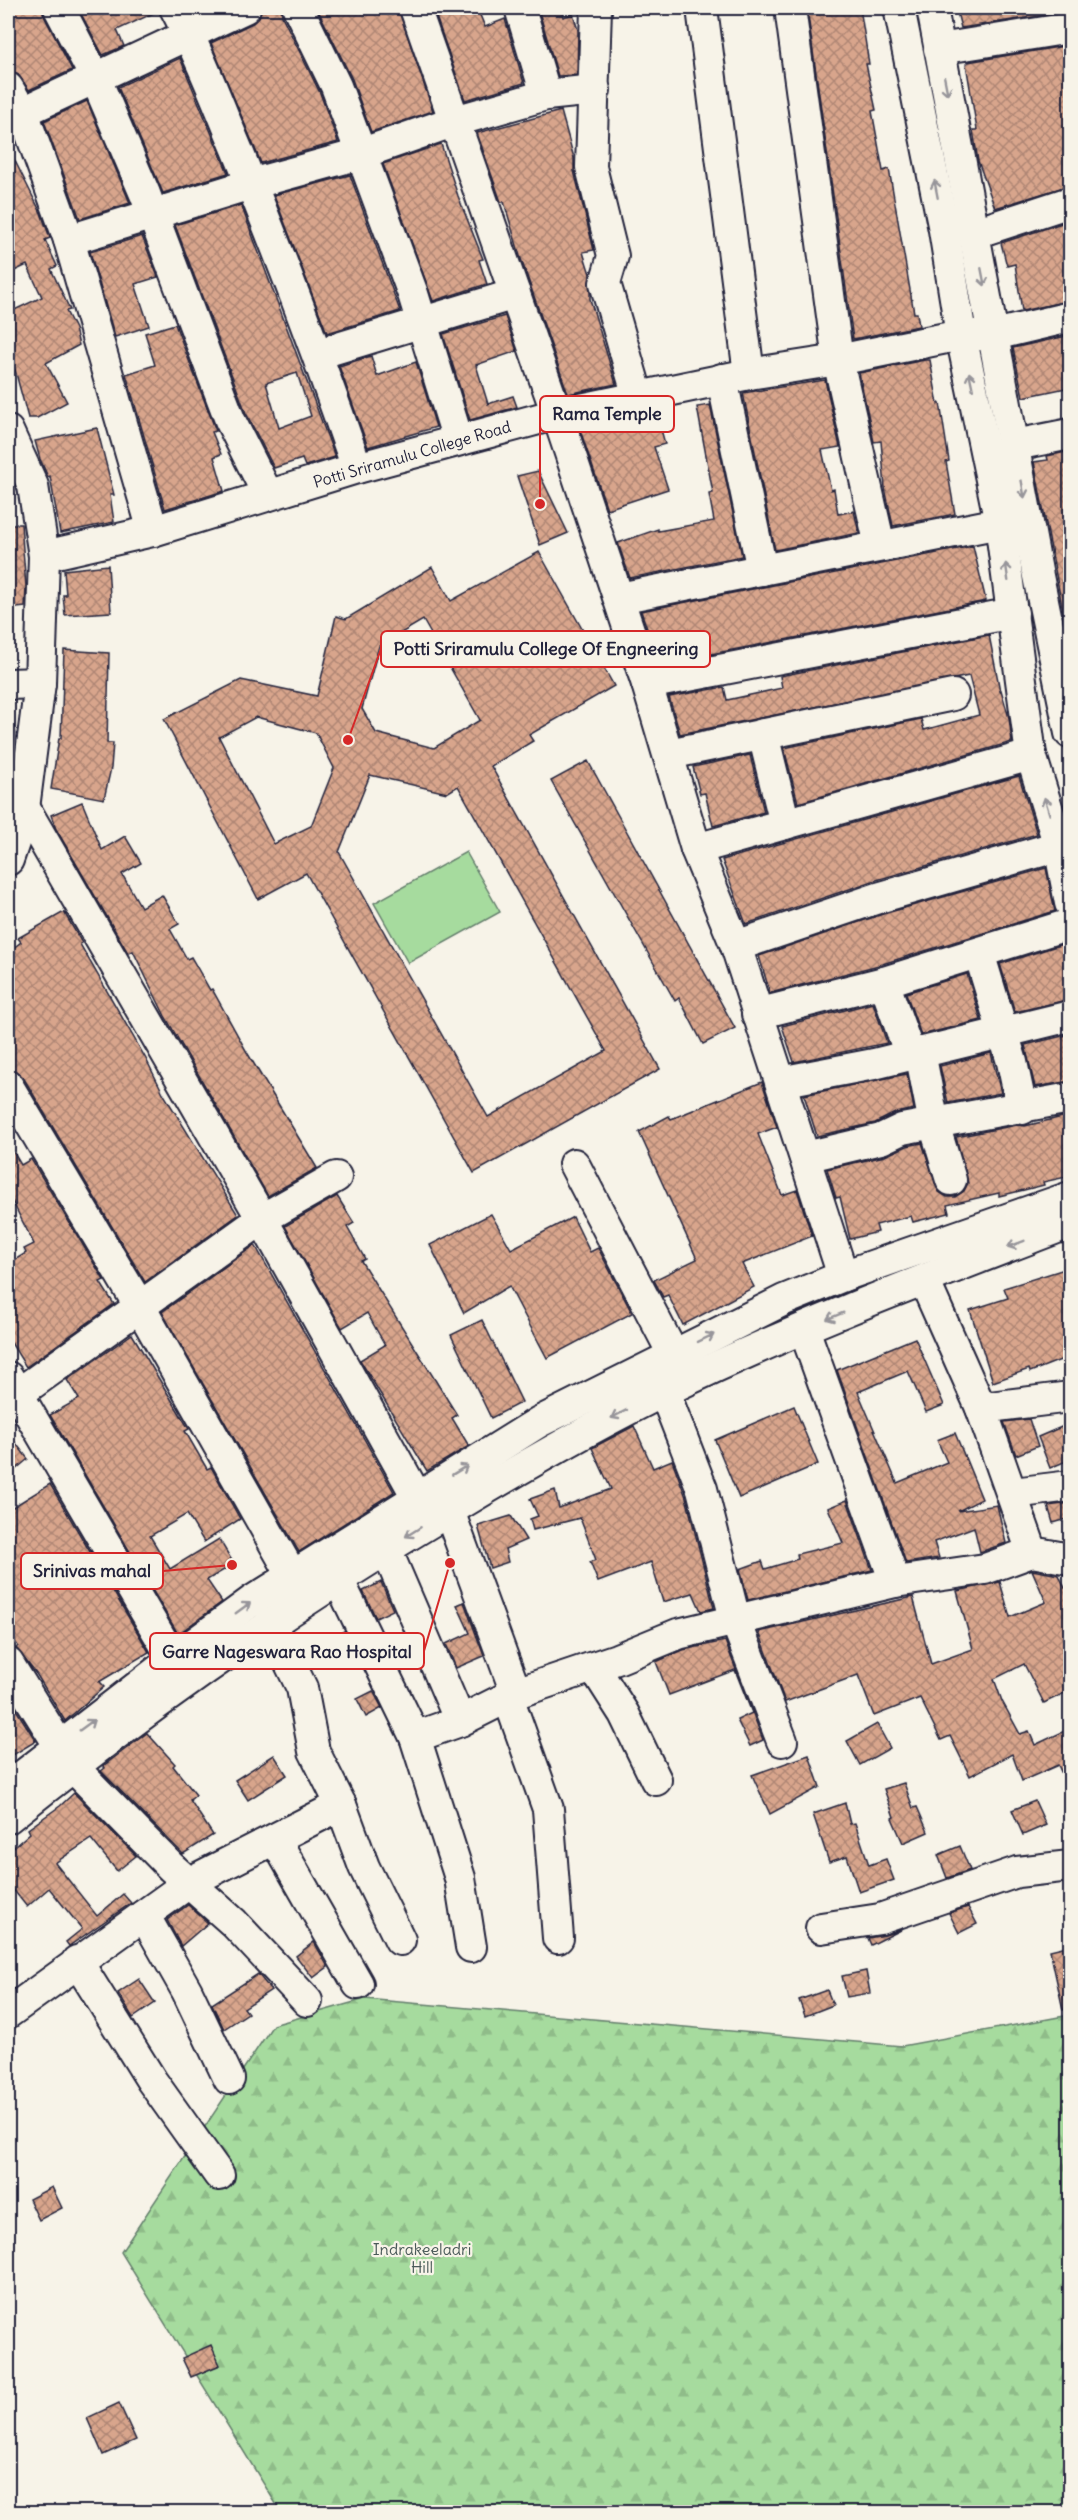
<svg xmlns="http://www.w3.org/2000/svg" width="1078" height="2520" font-family="Delius,sans-serif">
	<defs>
		<pattern id="forest-firs" width="22" height="20" patternUnits="userSpaceOnUse" patternTransform="scale(1.5)"><rect width="22" height="20" fill="#a6db9e"/><path d="M5 1l3.5 6h-7zM16 11l3.5 6h-7z" fill="#8fbc89"/></pattern>
		<pattern id="building-cross-hatch" width="8" height="8" patternUnits="userSpaceOnUse" patternTransform="scale(1.5)"><rect width="8" height="8" fill="#d8a58c"/><path d="M0 0l8 8M0 8l8-8" fill="none" stroke="#af8674"/></pattern>
	</defs>
	<rect width="100%" height="100%" fill="#f7f3e8"/>
	<filter id="ink" filterUnits="userSpaceOnUse"><feTurbulence type="fractalNoise" baseFrequency=".0167" numOctaves="2"/><feDisplacementMap in="SourceGraphic" scale="12" xChannelSelector="R" yChannelSelector="G"/><feConvolveMatrix kernelMatrix="1 2 1 2 8 2 1 2 1" color-interpolation-filters="sRGB"/></filter>
	<g filter="url(#ink)">
		<path fill="#a6db9e" stroke="#647e6c" stroke-width="1.5" d="M466,852L500,912L408,963L374,903Z"/>
		<path fill="url(#forest-firs)" stroke="#647e6c" stroke-width="1.5" d="M365,1999L902,2046L1070,2015V2512H281L121,2252L273,2025Z"/>
		<g fill="url(#building-cross-hatch)" stroke="#22223b" stroke-width="1.5" fill-rule="evenodd">
			<path d="M8,8H42L44,16L72,70L29,90L17,73L8,71Z"/>
			<path d="M78,8H158V11L117,30L124,46L103,55Z"/>
			<path d="M262,8H281L282,16L320,93L338,142L261,163L211,43L253,23L259,17Z"/>
			<path d="M317,8H398L433,111L371,132L352,79Z"/>
			<path d="M433,8H458L461,14L477,8L485,27L505,19L524,83L465,100Z"/>
			<path d="M538,8H561L563,17L573,14L578,30L577,75L558,76Z"/>
			<path d="M807,8H860L869,64H866L876,110L872,111L883,171L889,169L914,313H917L919,326L853,339Z"/>
			<path d="M956,8H1071V11L961,28Z"/>
			<path d="M1071,45V185L995,208L978,161L973,130H977L966,64L968,62Z"/>
			<path d="M180,58L228,173L163,193L118,87Z"/>
			<path d="M87,101L130,203L80,219L44,121Z"/>
			<path d="M561,111L574,158V171L594,250L583,252L590,274V299L616,384L568,394L520,256L504,202H501L477,133Z"/>
			<path d="M441,144L458,196L483,259L479,260L487,284L433,301L383,164Z"/>
			<path d="M8,147L41,213L50,238L45,240L57,266L51,269L70,310L66,311L75,329L79,345L46,363L67,402L37,418H28L15,370L8,372V313L42,297L27,265L8,274Z"/>
			<path d="M350,175L400,311L327,333L274,195Z"/>
			<path d="M241,205L335,457L305,466L302,459L274,468L246,413L175,225ZM297,373L311,416L279,428L266,383Z"/>
			<path d="M1065,222L1071,246V300L1022,311L1015,264L1007,266L1001,243Z"/>
			<path d="M142,236L158,277L135,284L149,326L115,337L90,252Z"/>
			<path d="M505,316L517,351L476,365L488,404L513,396L517,407L470,420L443,334Z"/>
			<path d="M175,324L216,431L212,432L221,454L214,457L224,491L165,509L126,374L155,365L145,333Z"/>
			<path d="M1071,335V387L1023,397L1013,348Z"/>
			<path d="M371,356L377,376L416,362L436,427L368,447L339,366Z"/>
			<path d="M925,360H930L938,404L940,403L949,461L946,462L955,514L893,526L885,488L881,441L874,442L859,373Z"/>
			<path d="M825,380L840,447L822,450L831,490L834,489L838,514L854,511L859,533L775,550L743,393Z"/>
			<path d="M710,405L742,556L630,578L618,543L658,529V531L714,521L709,494L713,493L697,407Z"/>
			<path d="M656,411L665,444L654,447L668,489L607,509L579,427Z"/>
			<path d="M97,428L114,495H110L114,522L60,533L50,476L48,477L40,459L35,441Z"/>
			<path d="M1071,451V616H1064L1034,462L1048,460L1047,456Z"/>
			<path d="M538,471L568,533L540,545L517,476Z"/>
			<path d="M8,524H21L26,587L25,607L8,609Z"/>
			<path d="M973,546L986,601L659,664L641,611Z"/>
			<path d="M539,552L614,686L529,735L533,741L491,766L660,1069L474,1173L306,873L258,899L164,719L241,680L317,696L336,616L346,619L432,567L451,601ZM423,620L480,720L434,748L376,733L362,709L379,646ZM256,717L316,733L334,768L311,826L274,844L219,737ZM370,775L447,793L458,786L606,1051L488,1117L339,852Z"/>
			<path d="M108,565L111,612L65,615L63,595H66L64,570Z"/>
			<path d="M989,635L1000,691L1001,690L1009,718L1012,742L798,803L784,748L921,719L924,730L979,715L969,676L680,734L669,697L724,687L727,700L782,688L780,676Z"/>
			<path d="M64,650L109,653L107,743H113L111,768L104,799L51,789L59,738H61Z"/>
			<path d="M750,755L764,812L713,826L705,793L700,794L693,767Z"/>
			<path d="M588,761L735,1028L703,1044L679,998L675,1001L551,781Z"/>
			<path d="M1019,776L1037,834L873,881L746,924L722,860Z"/>
			<path d="M82,802L102,850L125,836L141,863L122,874L141,907L162,895L179,924L170,929L187,959L191,957L210,990L212,989L248,1054L317,1168L268,1196L165,1016L133,951L128,953L56,829L51,815Z"/>
			<path d="M1046,868L1055,911L879,965L770,993L759,956L883,914Z"/>
			<path d="M64,912L82,943L80,944L146,1059L163,1093L238,1215L145,1282L23,1077L16,1071L8,1069V952L21,942L18,938Z"/>
			<path d="M1066,943L1071,961V999L1015,1012L1000,964Z"/>
			<path d="M967,974L981,1020L921,1035L906,993Z"/>
			<path d="M873,1003L887,1043L794,1062L782,1026Z"/>
			<path d="M1071,1034V1081L1035,1087L1025,1045Z"/>
			<path d="M991,1053L1001,1093L948,1103L940,1066Z"/>
			<path d="M907,1074L914,1109L895,1113L875,1123L817,1136L804,1095Z"/>
			<path d="M762,1082L777,1127L758,1134L782,1195L797,1190L812,1236L742,1264L754,1287L683,1325L668,1295L663,1297L654,1280L697,1259L639,1132L669,1116L671,1119Z"/>
			<path d="M1071,1115V1176L1043,1182L1044,1185L1024,1190L999,1196V1193L947,1205L949,1213L913,1222L911,1216L876,1225L878,1232L850,1239L840,1197L836,1198L827,1169L885,1156L907,1146L922,1143L939,1192L947,1197H955L964,1191L968,1183L956,1137L1017,1125L1025,1126Z"/>
			<path d="M8,1143L21,1165L31,1159L104,1280L100,1282L114,1304L26,1367L8,1338V1264L26,1253L24,1249L34,1244L8,1193Z"/>
			<path d="M337,1196L354,1223L347,1227L365,1259L361,1261L457,1415L452,1418L469,1446L427,1471L360,1360L385,1345L367,1313L342,1328L285,1226Z"/>
			<path d="M491,1214L511,1249L573,1217L590,1252L598,1248L632,1313L547,1358L509,1286L464,1313L430,1245Z"/>
			<path d="M255,1245L394,1492L299,1552L162,1312Z"/>
			<path d="M1071,1267V1356L1030,1372L1029,1369L993,1382L970,1310L1008,1298L1004,1288Z"/>
			<path d="M482,1320L522,1402L491,1418L451,1335Z"/>
			<path d="M132,1334L189,1429L185,1431L207,1469L211,1467L240,1519L204,1542L187,1514L150,1536L170,1569L219,1539L234,1564L207,1580L222,1602L178,1634L50,1415L79,1399L67,1380Z"/>
			<path d="M915,1338L944,1405L926,1412L908,1371L858,1392L897,1483L947,1462L937,1440L955,1433L982,1499L958,1511L997,1505L1006,1543L980,1552L974,1527L934,1542L939,1558L906,1563L837,1370Z"/>
			<path d="M794,1406L818,1464L739,1498L715,1440Z"/>
			<path d="M1029,1419L1038,1446L1016,1455L1004,1422Z"/>
			<path d="M1071,1423V1459L1050,1468L1038,1437Z"/>
			<path d="M634,1426L653,1468L672,1460L686,1497L714,1608L701,1611L693,1593L663,1602L651,1562L598,1582L590,1562L596,1560L580,1518L533,1530L530,1519L538,1516L530,1499L555,1490L559,1508L611,1489L592,1448Z"/>
			<path d="M8,1433L28,1459L8,1476Z"/>
			<path d="M50,1484L149,1652L99,1682L104,1687L65,1721L37,1675L16,1648L18,1646L8,1632V1510Z"/>
			<path d="M847,1500L872,1570L748,1600L740,1569L762,1561L765,1569L798,1559L797,1554L843,1543L828,1508Z"/>
			<path d="M1071,1503V1518L1053,1523L1048,1506Z"/>
			<path d="M511,1516L526,1540L505,1549L508,1562L490,1568L478,1526Z"/>
			<path d="M1032,1570L1059,1575L1065,1588L1071,1586V1690L1044,1703L1024,1664L994,1679L1002,1701L1020,1734L1029,1731L1035,1745L1071,1728V1794L1058,1765L1022,1781L1012,1754L970,1776L950,1736L941,1740L920,1698L874,1716L858,1675L785,1702L759,1632L913,1597L931,1664L973,1649L957,1591L1000,1582L1010,1617L1046,1602Z"/>
			<path d="M381,1582L393,1610L376,1618L363,1591Z"/>
			<path d="M464,1602L484,1656L456,1668L446,1644L470,1633L457,1605Z"/>
			<path d="M344,1631L353,1649L341,1655L333,1637Z"/>
			<path d="M725,1641L763,1740L750,1746L737,1720L752,1713L735,1670L669,1695L656,1662L683,1650Z"/>
			<path d="M373,1691L382,1708L366,1717L357,1699Z"/>
			<path d="M10,1700L36,1741L8,1758V1701Z"/>
			<path d="M877,1724L890,1748L860,1765L847,1741Z"/>
			<path d="M147,1733L175,1764L173,1766L196,1795L190,1800L213,1835L183,1854L101,1771L105,1768L103,1766Z"/>
			<path d="M274,1755L287,1775L248,1800L235,1780Z"/>
			<path d="M809,1755L820,1787L770,1814L752,1775Z"/>
			<path d="M904,1783L913,1808L917,1807L928,1832L903,1843L892,1818L894,1817L884,1789Z"/>
			<path d="M74,1793L136,1856L117,1871L91,1839L55,1863L97,1916L123,1894L131,1903L69,1946L66,1942L82,1929L49,1888L27,1907L8,1883V1852L30,1833L28,1829L60,1806Z"/>
			<path d="M1035,1801L1046,1825L1023,1835L1012,1810Z"/>
			<path d="M845,1803L850,1824L855,1823L869,1865L886,1859L894,1880L859,1892L847,1856L829,1862L813,1814Z"/>
			<path d="M960,1846L970,1870L947,1878L938,1855Z"/>
			<path d="M188,1905L208,1923L181,1946L167,1920Z"/>
			<path d="M968,1907L977,1924L959,1933L949,1913Z"/>
			<path d="M901,1930L871,1945L868,1938L885,1935Z"/>
			<path d="M314,1942L328,1967L313,1978L296,1956Z"/>
			<path d="M1071,1945V2009L1063,2010L1050,1950Z"/>
			<path d="M866,1971L870,1993L847,1997L842,1976Z"/>
			<path d="M258,1974L271,1990L244,2008L248,2013L224,2029L212,2004Z"/>
			<path d="M139,1979L155,2003L133,2018L118,1993Z"/>
			<path d="M827,1990L833,2005L805,2016L799,2000Z"/>
			<path d="M52,2187L62,2208L39,2220L29,2199Z"/>
			<path d="M211,2345L220,2365L191,2377L182,2358Z"/>
			<path d="M119,2403L136,2440L103,2455L87,2418Z"/>
		</g>
		<g fill="none" stroke-linecap="round" stroke-linejoin="round">
			<defs>
				<g id="minor">
					<path d="M59,8L95,77L145,194L230,420L268,495"/>
					<path d="M175,8C199,53 217,101 237,149C280,254 320,360 357,468"/>
					<path d="M298,8L336,86L413,294L458,440"/>
					<path d="M415,8L560,423L647,684L696,849L736,946L843,1276"/>
					<path d="M520,8L546,95"/>
					<path d="M596,8L591,167L613,256L605,283L638,397"/>
					<path d="M702,8L749,374"/>
					<path d="M790,8L838,360L880,546"/>
					<path d="M899,8L944,230L961,335L1000,523L1031,755L1059,846L1070,903"/>
					<path d="M932,8L1037,571L1070,733"/>
					<path d="M939,49L1070,28"/>
					<path d="M8,88L24,115L69,240L153,531"/>
					<path d="M8,119L245,8"/>
					<path d="M975,233L1070,202"/>
					<path d="M69,240L251,184L360,154L455,121L546,95L595,90"/>
					<path d="M318,354L515,294"/>
					<path d="M722,379L762,570"/>
					<path d="M8,431L33,486L44,556L40,683L23,816L8,860"/>
					<path d="M1015,445L1070,434"/>
					<path d="M44,556L153,531L357,468L557,414L749,374L838,360L961,335H994L1070,317"/>
					<path d="M619,598L1000,523"/>
					<path d="M8,684L40,683"/>
					<path d="M647,684L1013,613"/>
					<path d="M763,734L785,824"/>
					<path d="M669,754L953,695"/>
					<path d="M24,807L262,1219L417,1497"/>
					<path d="M696,849L1031,755"/>
					<path d="M736,946L878,898L1059,846"/>
					<path d="M979,953L1012,1062L1022,1109"/>
					<path d="M884,982L910,1055"/>
					<path d="M757,1014L884,982L1070,924"/>
					<path d="M920,1052L934,1124L951,1180"/>
					<path d="M780,1082L874,1064L1070,1016"/>
					<path d="M8,1086L140,1307L292,1575"/>
					<path d="M805,1157L881,1139L902,1129L1070,1098"/>
					<path d="M574,1164L673,1354"/>
					<path d="M804,1329L895,1582"/>
					<path d="M8,1377L173,1659"/>
					<path d="M664,1391L702,1489L735,1619L782,1741"/>
					<path d="M8,1401L262,1219L336,1177"/>
					<path d="M981,1408L1070,1397"/>
					<path d="M1013,1493L1070,1486"/>
					<path d="M449,1511L516,1693L617,1659L678,1634L895,1582L985,1569L1032,1552L981,1408L924,1280"/>
					<path d="M386,1549L460,1721L516,1693"/>
					<path d="M1032,1552L1070,1559"/>
					<path d="M338,1579L415,1737L460,1721"/>
					<path d="M270,1623L302,1688L314,1751L341,1805L364,1867L400,1940"/>
					<path d="M8,1663L72,1766L171,1867L234,1923L307,2001"/>
					<path d="M594,1667L624,1714L656,1780"/>
					<path d="M508,1697L548,1809L558,1938"/>
					<path d="M415,1737L460,1878L471,1947"/>
					<path d="M8,1787L173,1659L252,1601L539,1422L784,1300L843,1276L1070,1197"/>
					<path d="M8,1818C149,1705 296,1602 452,1509C522,1467 593,1426 667,1390C798,1326 935,1275 1070,1223"/>
					<path d="M275,1839L358,1984"/>
					<path d="M144,1915L187,1991L229,2079"/>
					<path d="M821,1928L880,1919L1017,1872L1070,1866"/>
					<path d="M77,1961L152,2081L219,2175"/>
					<path d="M8,2013L190,1882L341,1805"/>
				</g>
			</defs>
			<use href="#minor" stroke="#22223b" stroke-width="34"/>
			<use href="#minor" stroke="#f7f3e8" stroke-width="30"/>
		</g>
		<defs><path id="oneway-shaft" d="M-6 0H5M1.5-3L5.5 0L1.5 3" fill="none" stroke-width="1.6" stroke-linecap="round" stroke-linejoin="round" transform="scale(1.5)"/></defs>
		<g stroke="#97959a">
			<use href="#oneway-shaft" transform="translate(946 86) rotate(79)"/>
			<use href="#oneway-shaft" transform="translate(936 189) rotate(-101)"/>
			<use href="#oneway-shaft" transform="translate(983 277) rotate(79)"/>
			<use href="#oneway-shaft" transform="translate(971 381) rotate(-102)"/>
			<use href="#oneway-shaft" transform="translate(1023 489) rotate(80)"/>
			<use href="#oneway-shaft" transform="translate(1007 572) rotate(-98)"/>
			<use href="#oneway-shaft" transform="translate(1047 806) rotate(-107)"/>
			<use href="#oneway-shaft" transform="translate(1016 1244) rotate(159)"/>
			<use href="#oneway-shaft" transform="translate(835 1316) rotate(158)"/>
			<use href="#oneway-shaft" transform="translate(706 1338) rotate(-26)"/>
			<use href="#oneway-shaft" transform="translate(619 1414) rotate(153)"/>
			<use href="#oneway-shaft" transform="translate(460 1470) rotate(-31)"/>
			<use href="#oneway-shaft" transform="translate(413 1532) rotate(148)"/>
			<use href="#oneway-shaft" transform="translate(243 1608) rotate(-36)"/>
			<use href="#oneway-shaft" transform="translate(87 1725) rotate(-36)"/>
		</g>
	</g>
	<g text-anchor="middle" dominant-baseline="central" stroke-width="4.5" stroke-linejoin="round" paint-order="stroke">
		<g font-size="16" fill="#22223b" stroke="#f7f3e8">
			<text transform="translate(412 454) rotate(-16)">Potti Sriramulu College Road</text>
		</g>
		<g font-size="16" fill="#4a5a59" stroke="#f7f3e8">
			<text x="422" y="2249">Indrakeeladri<tspan x="422" dy="18">Hill</tspan></text>
		</g>
	</g>
	<path fill="none" stroke="#d62828" stroke-width="2" d="M540 504L540 414M348 740L381 649M232 1565L163 1571M450 1563L424 1651"/>
	<g fill="#d62828" stroke="#f7f3e8" stroke-width="2">
		<circle cx="540" cy="504" r="6"/>
		<circle cx="348" cy="740" r="6"/>
		<circle cx="232" cy="1565" r="6"/>
		<circle cx="450" cy="1563" r="6"/>
	</g>
	<g fill="#f7f3e8" stroke="#d62828" stroke-width="2">
		<rect x="540" y="396" width="134" height="36" rx="6"/>
		<rect x="381" y="631" width="329" height="36" rx="6"/>
		<rect x="21" y="1553" width="142" height="36" rx="6"/>
		<rect x="150" y="1633" width="274" height="36" rx="6"/>
	</g>
	<g font-size="18" text-anchor="middle" font-weight="bold" fill="#22223b">
		<text x="607" y="420">Rama Temple</text>
		<text x="546" y="655">Potti Sriramulu College Of Engneering</text>
		<text x="92" y="1577">Srinivas mahal</text>
		<text x="287" y="1658">Garre Nageswara Rao Hospital</text>
	</g>
	<rect width="1078" height="2520" fill="none" stroke="#f7f3e8" stroke-width="30"/>
	<rect x="15" y="15" width="1048" height="2490" fill="none" stroke="#22223b" stroke-width="2" filter="url(#ink)"/>
</svg>
